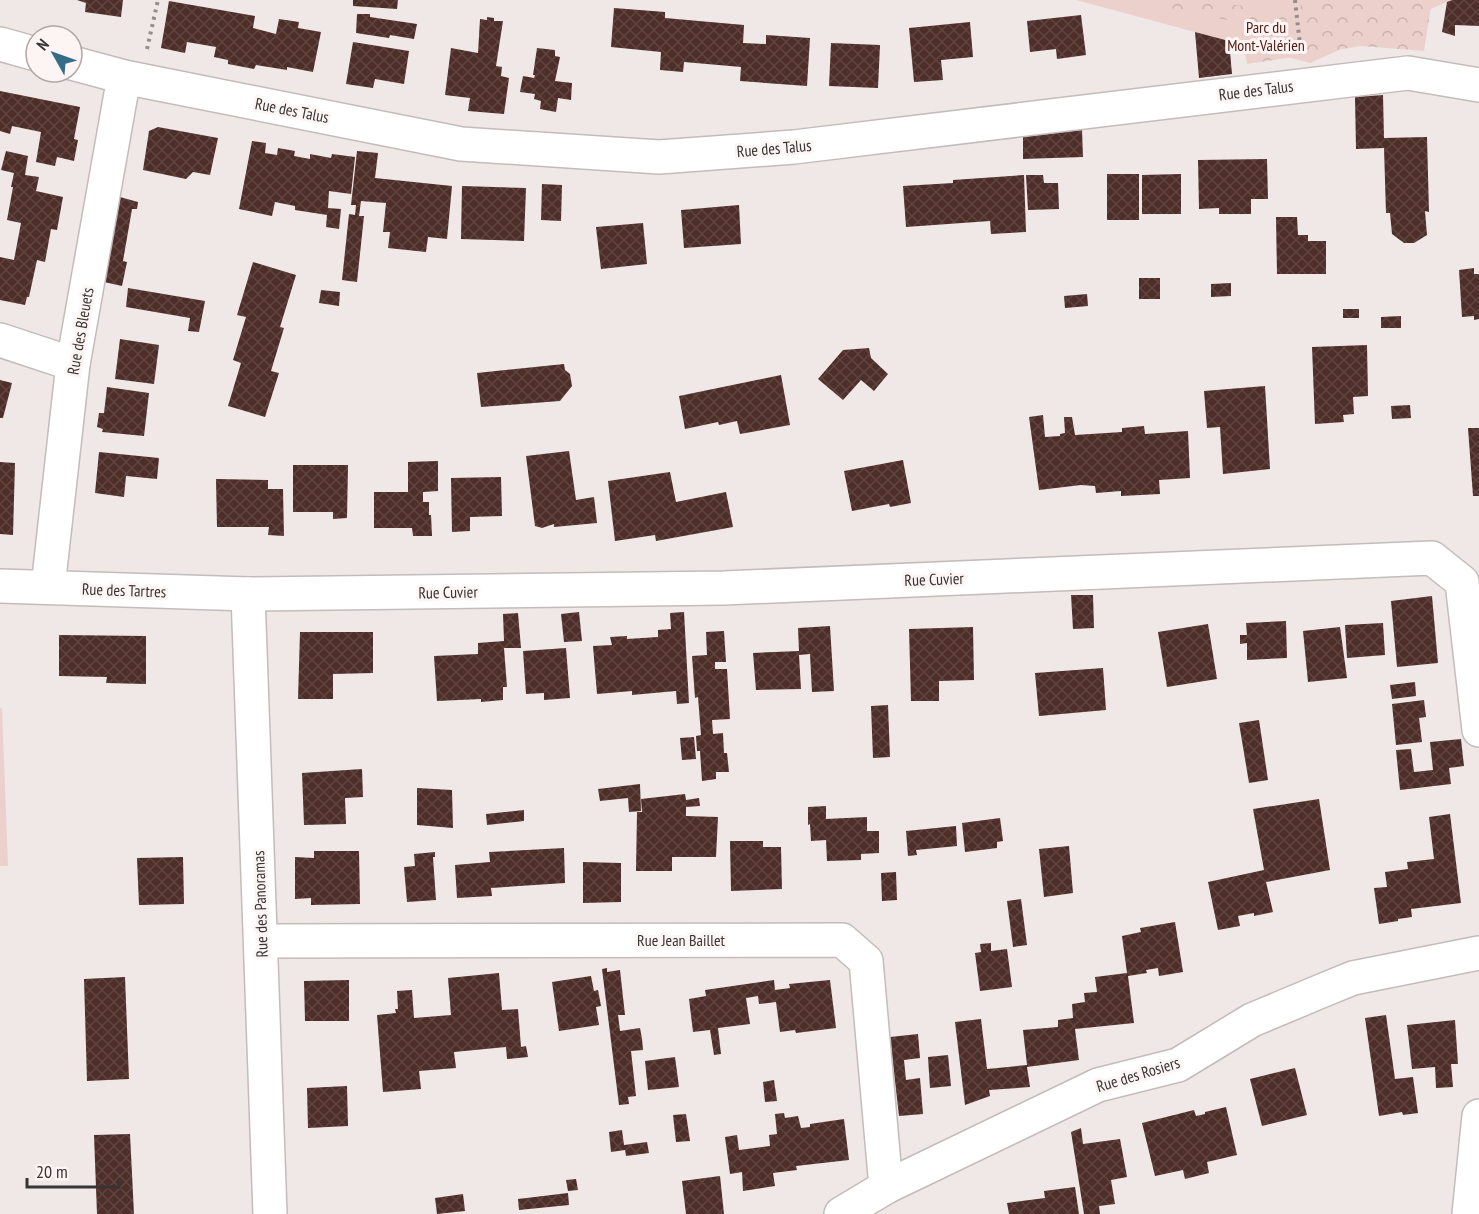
<svg xmlns="http://www.w3.org/2000/svg" width="1479" height="1214" font-family="'PT Sans Narrow',sans-serif">
	<defs>
		<pattern id="forest-crowns" width="20" height="18" patternUnits="userSpaceOnUse" patternTransform="scale(1.5)"><rect width="20" height="18" fill="#ebd0cc"/><path d="M2 6a3 3 0 1 1 6 0M12 15a3 3 0 1 1 6 0" fill="none" stroke="#cab3b0"/></pattern>
		<pattern id="building-cross-hatch" width="8" height="8" patternUnits="userSpaceOnUse" patternTransform="scale(1.5)"><rect width="8" height="8" fill="#4e2e29"/><path d="M0 0l8 8M0 8l8-8" fill="none" stroke="#604440"/></pattern>
	</defs>
	<rect width="100%" height="100%" fill="#f0e8e7"/>
	<g fill="#ebd0cc">
		<path d="M1076,0H1451L1310,63Z"/>
		<path d="M0,708H2L8,866H0Z"/>
	</g>
	<g fill="url(#forest-crowns)">
		<path d="M1134,0H1206L1285,13L1294,57L1247,64L1240,23Z"/>
		<path d="M1300,0H1432L1424,51L1361,46L1306,55Z"/>
	</g>
	<g fill="url(#building-cross-hatch)">
		<path d="M77,0H123L121,17L85,12L86,3Z"/>
		<path d="M353,0H398L397,9L353,6Z"/>
		<path d="M1452,0H1479V26L1455,25V36L1442,32L1447,2Z"/>
		<path d="M169,1L255,16L253,28L276,34L279,19L299,22L298,28L321,32L313,72L287,67V70L256,65L254,69L228,64V60L214,57L216,47L187,42L185,53L161,48Z"/>
		<path d="M614,8L665,12V18L744,25L743,43L766,44V35L810,38L807,86L740,81L741,67L684,62L683,72L660,70L661,52L611,47Z"/>
		<path d="M357,14H370V17L417,24L414,39L390,35L389,38L356,33Z"/>
		<path d="M1081,15L1086,55L1057,59L1056,49L1030,52L1027,21Z"/>
		<path d="M487,17L494,18V21H503L496,66L502,67L501,76L509,78L504,114L468,111L470,98L445,95L451,48L478,53L480,19L487,20Z"/>
		<path d="M970,22L973,57L941,60L943,80L914,82L909,28Z"/>
		<path d="M1195,32L1229,41L1232,74L1199,78Z"/>
		<path d="M353,42L409,51L404,84L375,79L373,88L346,84Z"/>
		<path d="M831,43L880,45L878,88L829,86Z"/>
		<path d="M537,48L555,50V56L560,57L555,81L572,83L571,100L558,98L556,112L540,109L541,101L534,99L535,94L520,92L523,76L534,78L535,75H533Z"/>
		<path d="M0,91L80,107L74,139L78,140L74,161L57,157L55,166L36,162L41,132L12,126L10,134L0,131Z"/>
		<path d="M1383,95L1384,138L1427,137L1429,212L1425,211L1427,235L1414,243H1404L1392,234L1390,213H1386L1384,148L1356,149L1355,97Z"/>
		<path d="M158,127L218,138L210,175L193,172L186,179L143,170L149,131Z"/>
		<path d="M1082,130L1083,157L1023,159V137Z"/>
		<path d="M252,141L266,143L265,153L277,155L278,148L295,151L294,156L310,159V154L331,158L332,154L355,157L351,194L329,191L328,208L341,209L339,229L326,227L327,215L295,210V206L275,202L272,216L239,209Z"/>
		<path d="M6,151L28,156L25,175L39,177L36,191L63,197L57,230L51,229L45,262L37,260L29,297H27L25,305L0,300V257L14,260L21,223L7,220L13,187H11L14,173L1,170Z"/>
		<path d="M357,151L378,153L375,178L452,186L447,239L428,237L426,252L388,248L390,232H383L386,203L361,201L359,216H364L357,282L342,280L349,214L355,215L356,205H351Z"/>
		<path d="M1267,159L1268,199H1251V214H1219V208L1199,209L1198,160Z"/>
		<rect x="1107" y="174" width="32" height="46"/>
		<path d="M1181,174V214H1142V175Z"/>
		<path d="M1024,175L1026,232L991,234L990,221L906,227L903,186L953,183V180Z"/>
		<path d="M1026,175H1043L1044,183H1058L1059,209L1028,210Z"/>
		<path d="M542,184L562,185L561,221L541,220Z"/>
		<path d="M462,186L526,188L524,241L461,239Z"/>
		<path d="M120,197L138,202L137,209H132L123,261L127,262L122,286L104,282Z"/>
		<path d="M739,205L741,244L684,248L681,210Z"/>
		<path d="M1276,217H1297L1298,235H1308V241H1326V274H1277Z"/>
		<path d="M643,223L647,264L601,269L596,227Z"/>
		<path d="M253,262L296,275L280,327L284,328L271,371L279,373L265,417L228,406L241,363L233,360L246,317L237,315Z"/>
		<path d="M1474,268V274H1479V319L1474,320V316L1462,317L1459,270Z"/>
		<rect x="1139" y="278" width="21" height="21"/>
		<path d="M1231,283V296L1211,297V284Z"/>
		<path d="M128,288L205,301L199,332L188,331L190,318L126,307Z"/>
		<path d="M321,290L340,292L339,306L319,303Z"/>
		<path d="M1087,294L1088,306L1065,308L1064,296Z"/>
		<rect x="1343" y="309" width="16" height="9"/>
		<path d="M1401,316V328H1381V317Z"/>
		<path d="M120,339L159,345L154,384L115,379Z"/>
		<path d="M1367,345L1368,396L1353,397L1354,414L1343,415L1344,422L1315,424L1312,347Z"/>
		<path d="M869,348L871,358L888,374L874,391L861,380L843,400L818,379L843,350Z"/>
		<path d="M564,364L565,370L570,374L572,386L560,401L481,407L477,373Z"/>
		<path d="M781,375L790,425L740,434L737,421L719,425L718,422L685,429L679,396Z"/>
		<path d="M0,380L12,383L3,418H0Z"/>
		<path d="M1265,386L1270,469L1223,474L1220,427L1207,428L1204,391Z"/>
		<path d="M107,387L149,393L144,436L102,432L103,429L97,427L99,413H104Z"/>
		<path d="M1410,405L1411,418L1392,419L1391,406Z"/>
		<path d="M1043,415L1045,437L1060,436V434L1065,433L1064,417H1072L1075,435L1122,432V428L1144,426L1145,434L1188,431L1190,478L1159,480L1160,494L1121,496V491L1096,493L1095,486L1081,485L1039,490L1029,417Z"/>
		<path d="M1468,428H1479V496H1473Z"/>
		<path d="M569,451L576,500L594,497L597,523L554,527V524L542,528L535,526L526,456Z"/>
		<path d="M99,452L159,458L157,479L126,476L124,497L95,493Z"/>
		<path d="M903,460L911,503L890,507L889,504L852,511L844,471Z"/>
		<path d="M438,461V491L423,492V502H429V515H431L432,536H413L412,528H374V492H408V462Z"/>
		<path d="M0,462L15,463L13,535L0,534Z"/>
		<path d="M293,465H348L347,518L333,519V512H293Z"/>
		<path d="M670,472L676,502L726,492L733,527L656,541L655,535L615,541L608,481Z"/>
		<path d="M501,477L502,516L470,517V531L452,532L451,478Z"/>
		<path d="M216,479L268,480V489H283L284,536L268,535L269,527H217Z"/>
		<path d="M1071,595H1093L1094,628L1073,629Z"/>
		<path d="M1432,596L1438,663L1397,667L1391,601Z"/>
		<path d="M579,612L582,641L564,642L561,614Z"/>
		<path d="M684,612L689,703L677,704L676,691L632,695V691L597,694L593,646L612,645L610,637L627,636V639L658,637V630L671,629L670,613Z"/>
		<path d="M518,613L521,648H504L507,687H503V700L481,702V699L437,701L434,656L478,654V643L504,641L503,614Z"/>
		<path d="M1286,621L1287,658L1247,660V643L1240,644V635H1247L1246,623Z"/>
		<path d="M1383,623L1385,655L1347,658L1345,625Z"/>
		<path d="M1208,624L1217,679L1167,687L1158,632Z"/>
		<path d="M830,626L834,691L812,692L810,654L799,655L801,689L756,690L753,653L799,651L798,628Z"/>
		<path d="M973,627L974,680L939,681V701H911L909,629Z"/>
		<path d="M1340,627L1347,678L1308,682L1303,631Z"/>
		<path d="M724,631L726,662H715V669H727L730,719L712,720L713,734L723,733L724,753H727L729,772H716V779L702,781L700,751H697L696,736L701,735L698,697L695,698L692,656L707,655L706,632Z"/>
		<path d="M300,632H373V673L333,674V699H298Z"/>
		<path d="M59,635L146,636V684L106,683L107,677L59,676Z"/>
		<path d="M566,648L570,698L544,700V693L526,694L523,651Z"/>
		<path d="M1103,668L1106,710L1039,716L1035,673Z"/>
		<path d="M1415,682L1416,696L1392,699L1390,685Z"/>
		<path d="M1424,700L1426,717L1419,718L1422,742L1396,745L1392,704Z"/>
		<path d="M888,705L890,757L873,758L871,706Z"/>
		<path d="M1259,720L1268,780L1249,783L1239,723Z"/>
		<path d="M694,737L696,759L682,760L680,738Z"/>
		<path d="M1461,739L1464,766L1449,768L1451,784L1400,790L1396,750L1411,749L1414,772L1433,770L1430,742Z"/>
		<path d="M362,769L363,797L345,798L346,824L304,825L302,773Z"/>
		<path d="M640,784L641,811L629,812L628,798L600,801L598,789Z"/>
		<path d="M417,788L452,790L453,828L417,825Z"/>
		<path d="M685,794L686,800L699,798L700,806L686,807V816L718,817L716,857H672V871H636L637,812H642L641,799Z"/>
		<path d="M1319,799L1330,870L1266,882L1273,912L1254,916V913L1238,916L1240,926L1218,930L1208,882L1264,870L1253,809Z"/>
		<path d="M826,806V819L867,817V831H879V853L861,854V860L827,861L826,840L811,841L810,824L808,825V807Z"/>
		<path d="M524,810V821L487,825L486,814Z"/>
		<path d="M1450,814L1461,903L1411,909L1412,917L1398,919V921L1379,924L1374,888L1387,887L1385,872L1408,869L1407,862L1434,859L1429,817Z"/>
		<path d="M1000,818L1003,841L997,842V848L965,852L962,823Z"/>
		<path d="M956,826L957,846L916,850L917,855L908,856L906,831Z"/>
		<path d="M730,841H763V847H781L782,889L731,891Z"/>
		<path d="M1069,846L1073,893L1044,897L1039,849Z"/>
		<path d="M564,848L565,883L491,888L492,896L457,898L455,865L490,862L489,852Z"/>
		<path d="M314,851H359L360,904L311,905V898L295,899V857L314,858Z"/>
		<path d="M435,852V857H433L436,900L407,902L404,867L415,866L414,854Z"/>
		<path d="M183,857L184,904L139,905L137,858Z"/>
		<path d="M583,862L621,863V902L583,903Z"/>
		<path d="M896,872L897,900L882,901L881,873Z"/>
		<path d="M1021,899L1027,945L1013,947L1007,901Z"/>
		<path d="M1175,922L1183,972L1159,976L1158,968L1146,970L1147,973L1128,976L1134,1023L1075,1029L1079,1060L1027,1067L1030,1087L989,1090L990,1096L965,1105L955,1022L981,1019L987,1069L1027,1065L1023,1030L1058,1027V1020L1073,1018L1072,1004L1085,1002L1084,993L1097,992L1095,977L1127,973L1122,936L1141,932L1140,928Z"/>
		<path d="M991,943V951L1007,949L1012,987L980,991L975,953L981,952L980,944Z"/>
		<path d="M607,968V972L620,970L625,1015H618L620,1031L640,1028L642,1039L643,1050L631,1051L636,1096L628,1097L629,1104L619,1105L602,969Z"/>
		<path d="M499,973L502,1010L518,1009L521,1047L526,1046L528,1057L507,1059L506,1047L454,1052L456,1068L419,1071L421,1089L383,1092L377,1015L396,1013L395,1009H398L397,991L412,990L414,1018L451,1015L448,978Z"/>
		<path d="M591,976L594,991L598,990L601,1006L596,1007L599,1025L559,1031L552,982Z"/>
		<path d="M125,977L129,1079L87,1081L84,979Z"/>
		<path d="M349,980V1021H305L304,981Z"/>
		<path d="M774,980L775,990L790,988L789,984L830,980L836,1028L796,1033L795,1030L780,1032L776,1002L759,1004L758,996L746,998L750,1024L718,1028L721,1054L714,1055L710,1030L693,1032L689,999L706,996L705,990Z"/>
		<path d="M1386,1015L1395,1079L1413,1077L1418,1113L1403,1115L1402,1112L1379,1116L1365,1018Z"/>
		<path d="M1455,1020L1458,1064H1451L1453,1087L1436,1088L1435,1067L1412,1069L1407,1025Z"/>
		<path d="M918,1034L920,1058L904,1060L906,1080L920,1078L923,1114L899,1116L890,1037Z"/>
		<path d="M948,1055L951,1086L930,1088L928,1057Z"/>
		<path d="M675,1057L679,1087L648,1090L645,1061Z"/>
		<path d="M1295,1068L1307,1115L1262,1126L1250,1079Z"/>
		<path d="M774,1080L777,1101L765,1102L763,1082Z"/>
		<path d="M347,1086L348,1126L308,1128L307,1088Z"/>
		<path d="M1226,1107L1237,1155L1207,1162L1209,1173L1185,1179L1183,1170L1155,1176L1142,1123L1194,1110L1196,1116L1205,1114V1112Z"/>
		<path d="M784,1113L785,1118L798,1116L801,1128L810,1127V1124L844,1119L849,1160L796,1166L797,1170L773,1173L775,1186L743,1191L742,1172L730,1174L725,1137L737,1135L739,1150L770,1146L769,1135L777,1134L775,1114Z"/>
		<path d="M686,1114L690,1141L676,1142L673,1115Z"/>
		<path d="M1081,1128L1083,1144L1120,1139L1127,1177L1111,1180L1115,1204L1099,1206L1100,1214H1084L1071,1132Z"/>
		<path d="M622,1130L624,1145L647,1142L649,1153L626,1156L625,1150L611,1152L609,1132Z"/>
		<path d="M130,1134L134,1214H97L94,1135Z"/>
		<path d="M720,1176L724,1214H686L682,1181Z"/>
		<path d="M576,1179L578,1190L568,1191L566,1180Z"/>
		<path d="M1075,1187L1079,1214H1009L1007,1203L1045,1198L1044,1191Z"/>
		<path d="M568,1193L569,1205L519,1210L518,1199Z"/>
		<path d="M463,1194L465,1211L437,1214L435,1198Z"/>
	</g>
	<g fill="none" stroke-linecap="round" stroke-linejoin="round">
		<defs>
			<g id="minor">
				<path d="M0,44L36,54"/>
				<path d="M72,63L124,77L461,144L659,157L794,147L1408,73L1479,85"/>
				<path d="M0,340L73,364"/>
				<path d="M0,586L248,594L724,588L1432,558L1462,582L1479,730"/>
				<path d="M48,587L73,364L124,77"/>
				<path d="M248,594L270,1214"/>
				<path d="M261,941L842,940L866,961L886,1187"/>
				<path d="M841,1214L886,1187L1098,1085L1178,1065L1252,1020L1326,989L1353,978L1479,953"/>
				<path d="M1469,1214L1479,1116"/>
			</g>
		</defs>
		<use href="#minor" stroke="#c3bcba" stroke-width="36"/>
		<g stroke="#938e8d" stroke-width="4" stroke-dasharray="3 4.5" stroke-linecap="butt">
			<path d="M1295,0L1301,54"/>
			<path d="M147,49L158,0"/>
		</g>
		<use href="#minor" stroke="#fff" stroke-width="33"/>
	</g>
	<g text-anchor="middle" dominant-baseline="central" stroke-width="6" stroke-linejoin="round" paint-order="stroke">
		<g font-size="16" fill="#4f1b15" stroke="#fdf5f4">
			<text x="1266" y="27">Parc du<tspan x="1266" dy="18">Mont-Valérien</tspan></text>
		</g>
		<g font-size="16" fill="#373433" stroke="#fdf5f4">
			<text transform="translate(1256 90) rotate(-7)">Rue des Talus</text>
			<text transform="translate(292 110) rotate(11)">Rue des Talus</text>
			<text transform="translate(774 148) rotate(-5)">Rue des Talus</text>
			<text transform="translate(80 331) rotate(-80)">Rue des Bleuets</text>
			<text transform="translate(934 579) rotate(-2)">Rue Cuvier</text>
			<text transform="translate(124 590) rotate(2)">Rue des Tartres</text>
			<text transform="translate(448 592) rotate(-1)">Rue Cuvier</text>
			<text transform="translate(260 904) rotate(-92)">Rue des Panoramas</text>
			<text x="681" y="940">Rue Jean Baillet</text>
			<text transform="translate(1138 1074) rotate(-17)">Rue des Rosiers</text>
		</g>
	</g>
	<g transform="translate(54 54) rotate(310)"><circle r="28" fill="#fdf5f4" stroke="#aea8a7" stroke-width="1.5"/>
	<path d="M0-4.5L10 22L0 15L-10 22Z" fill="#356c87"/>
	<text y="-9" font-size="16" font-weight="bold" text-anchor="middle" fill="#373433">N</text>
	</g>
	<path d="M27 1178v9h92v-9" fill="none" stroke="#373433" stroke-width="3"/>
	<text x="36" y="1178" font-size="18" fill="#373433" stroke="#fdf5f4" stroke-width="4.5" paint-order="stroke">20 m</text>
</svg>
